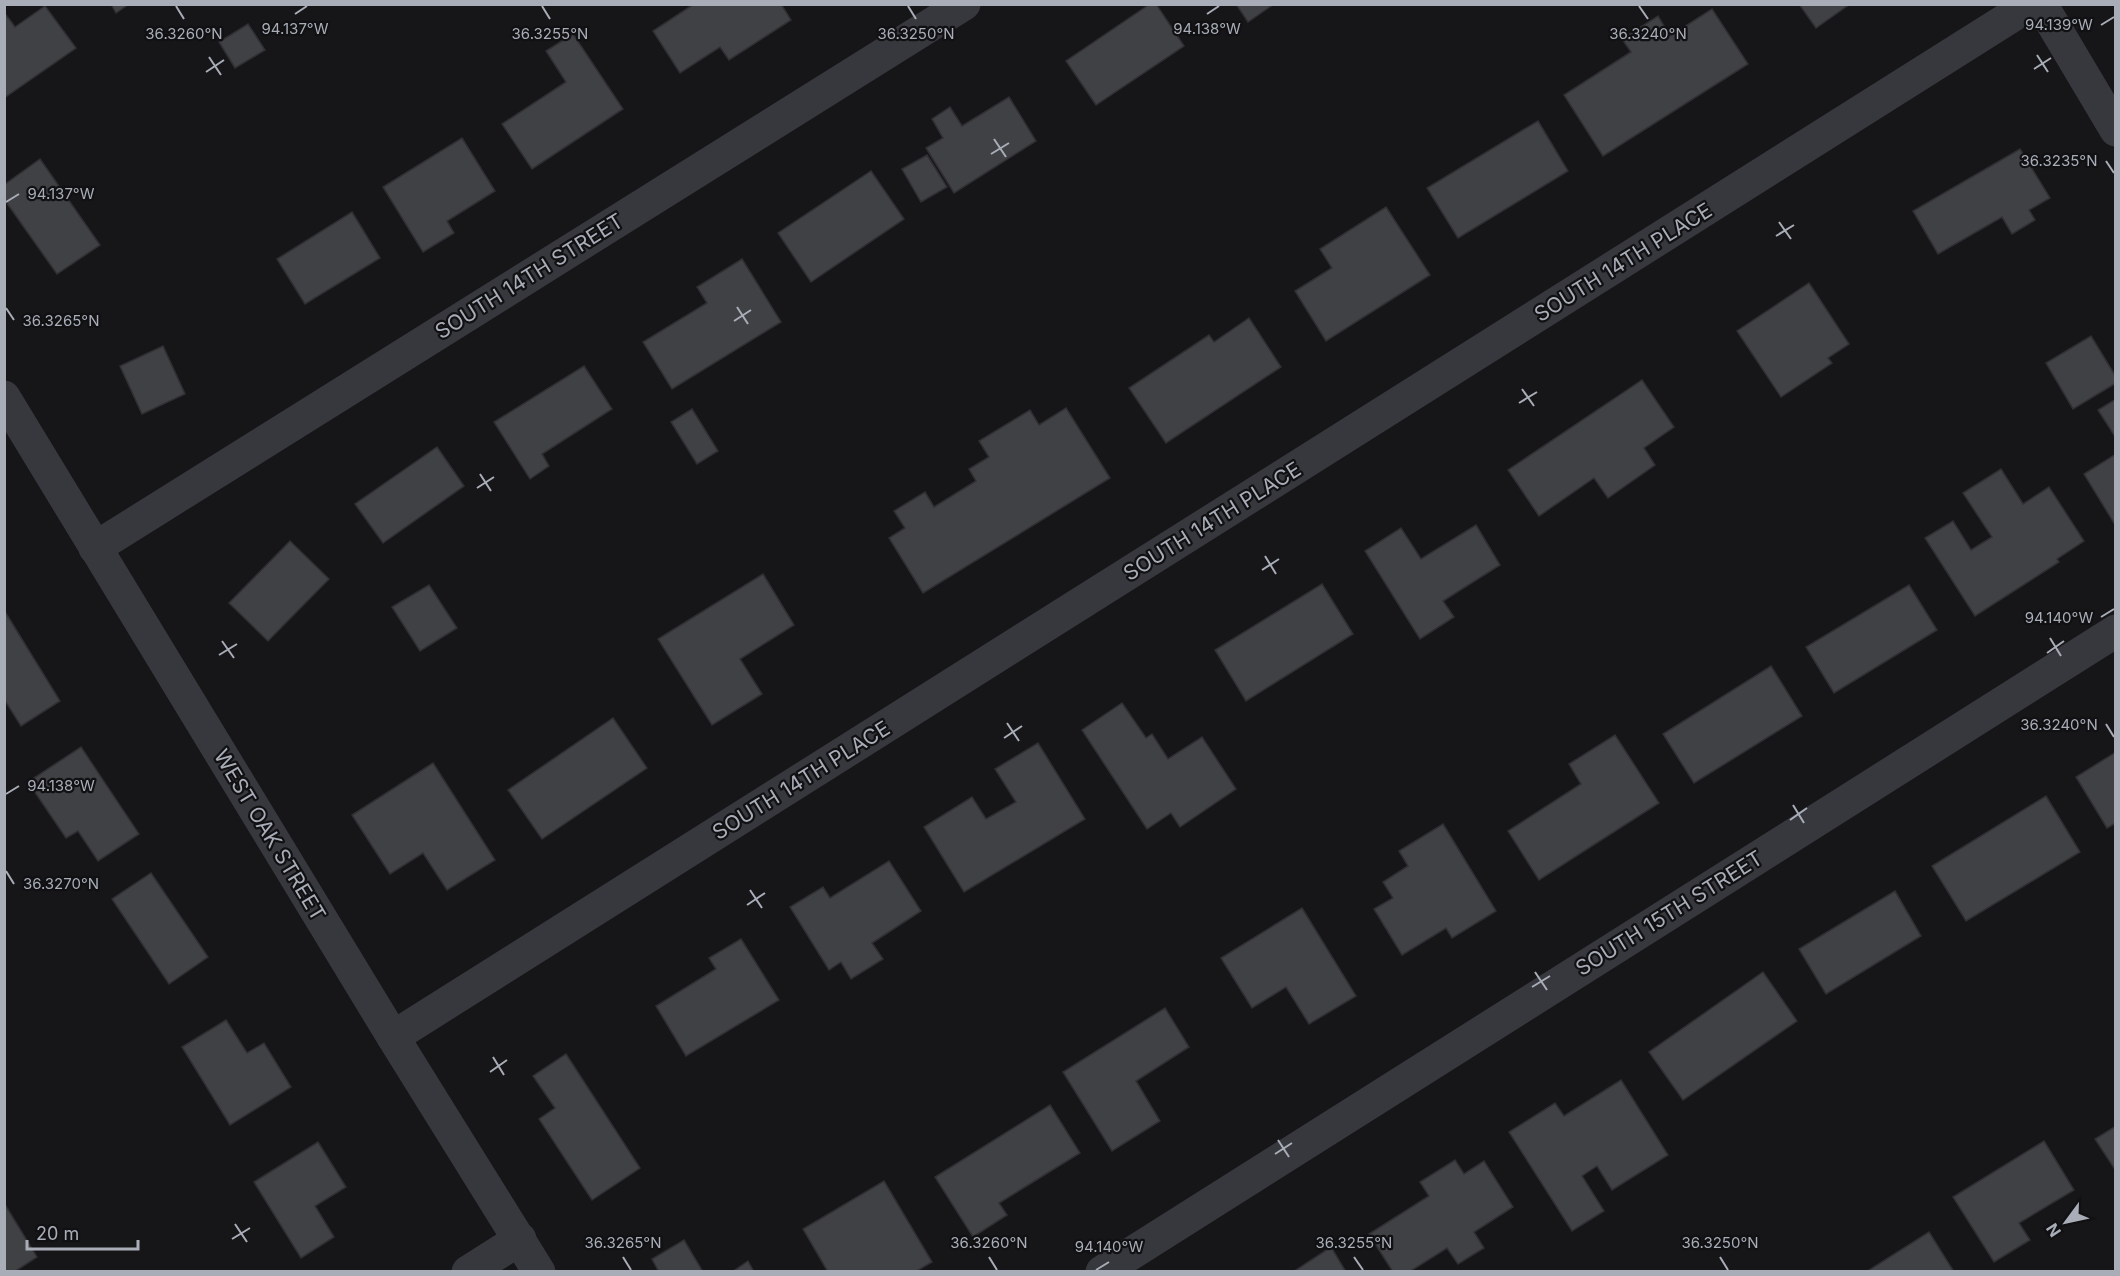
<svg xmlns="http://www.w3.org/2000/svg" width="2120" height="1276" font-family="Inter,sans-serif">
	<rect width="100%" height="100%" fill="#161618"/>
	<g fill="#404145" stroke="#303034" stroke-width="1.5">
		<path d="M111,4H129L116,13Z"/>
		<path d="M694,4H781L791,20L729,60L720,47L680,73L653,31Z"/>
		<path d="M1150,4H1156L1184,46L1096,105L1066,61Z"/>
		<path d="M1236,4H1274L1248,22Z"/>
		<path d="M1799,4H1850L1816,28Z"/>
		<path d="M45,6L76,48L4,98V12L15,27Z"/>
		<path d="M1712,9L1748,64L1603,156L1564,95L1631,52L1622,39L1658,16L1670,36Z"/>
		<path d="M248,24L265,50L235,68L219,42Z"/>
		<path d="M573,34L623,109L532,169L502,124L566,82L546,51Z"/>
		<path d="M1009,97L1036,141L954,193L926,148L943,138L932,119L950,107L962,126Z"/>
		<path d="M1538,121L1568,171L1458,238L1427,188Z"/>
		<path d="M462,138L495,191L447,221L454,233L423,252L383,187Z"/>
		<path d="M2020,149L2050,198L2029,210L2035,220L2012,234L2002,217L1938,254L1913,211Z"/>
		<path d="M927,155L947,187L921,202L902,169Z"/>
		<path d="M40,159L100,245L57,274L4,199V185Z"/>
		<path d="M871,171L904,219L811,282L778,233Z"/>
		<path d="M1386,207L1430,275L1326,341L1295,291L1332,268L1320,249Z"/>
		<path d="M352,212L380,258L305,304L277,259Z"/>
		<path d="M742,259L781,322L672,389L643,342L707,303L697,287Z"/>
		<path d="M1809,283L1849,344L1828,358L1832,363L1781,397L1737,331Z"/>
		<path d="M1249,318L1281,367L1166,443L1129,388L1209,335L1214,342Z"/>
		<path d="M2091,336L2116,377V383L2073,409L2046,363Z"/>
		<path d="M163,346L185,394L142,414L120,366Z"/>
		<path d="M584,366L612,409L542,454L549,466L530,479L494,422Z"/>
		<path d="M1642,380L1674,427L1644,448L1655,465L1608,498L1594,478L1539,516L1508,470Z"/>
		<path d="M2116,399V438L2098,410Z"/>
		<path d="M1066,408L1110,478L923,593L889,538L905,528L894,511L925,492L934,507L976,481L969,469L989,457L979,441L1030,410L1039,425Z"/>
		<path d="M692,409L718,451L697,464L671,422Z"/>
		<path d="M437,447L464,486L383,543L355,504Z"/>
		<path d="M2116,454V522L2114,523L2084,474Z"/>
		<path d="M2001,469L2023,504L2049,487L2084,541L2057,559L2059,562L1975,616L1925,538L1953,521L1971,550L1992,537L1963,493Z"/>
		<path d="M1476,525L1500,565L1443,601L1454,617L1420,639L1365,551L1401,528L1421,559Z"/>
		<path d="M290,541L329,579L268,641L229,603Z"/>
		<path d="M763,574L794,625L740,659L762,694L712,725L658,639Z"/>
		<path d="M1322,584L1353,634L1246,701L1215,650Z"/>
		<path d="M429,585L457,628L420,651L392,607Z"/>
		<path d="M1909,585L1937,630L1834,693L1806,647Z"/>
		<path d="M4,610L60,701L21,726L4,699Z"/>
		<path d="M1771,666L1802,716L1694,783L1663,734Z"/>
		<path d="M1122,703L1146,738L1152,734L1168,759L1202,737L1236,789L1180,827L1171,813L1147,829L1082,730Z"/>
		<path d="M613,718L647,768L542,839L508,790Z"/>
		<path d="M1615,735L1659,803L1539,880L1508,831L1581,784L1569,764Z"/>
		<path d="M1038,743L1085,819L964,892L924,827L972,797L986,819L1016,802L995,769Z"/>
		<path d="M81,747L139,834L98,861L78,831L66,838L28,782Z"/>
		<path d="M2116,752V823L2107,828L2076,777Z"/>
		<path d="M433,763L495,860L447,890L423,853L390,874L352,815Z"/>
		<path d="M2046,796L2080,852L1966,921L1932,866Z"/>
		<path d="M1443,824L1496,911L1452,938L1446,928L1402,955L1374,909L1393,898L1383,882L1408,866L1399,851Z"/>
		<path d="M889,861L921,911L872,943L883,959L851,979L841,962L829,970L790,907L823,887L830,898Z"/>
		<path d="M151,873L208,957L169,984L112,899Z"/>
		<path d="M1895,891L1921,936L1826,994L1799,949Z"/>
		<path d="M1302,908L1356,996L1309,1024L1286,987L1252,1008L1221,958Z"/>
		<path d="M741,939L779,1000L686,1056L656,1006L716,969L709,958Z"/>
		<path d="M1763,972L1797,1021L1683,1100L1649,1052Z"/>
		<path d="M1165,1008L1189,1047L1136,1081L1160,1121L1112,1151L1063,1072Z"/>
		<path d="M226,1020L247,1053L264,1043L291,1087L230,1125L182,1047Z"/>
		<path d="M566,1054L640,1168L592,1200L539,1119L555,1108L533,1076Z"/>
		<path d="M1621,1080L1668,1155L1612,1190L1597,1166L1582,1176L1604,1211L1572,1231L1509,1132L1555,1103L1564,1116Z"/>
		<path d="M1050,1105L1080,1153L999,1203L1007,1215L973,1237L935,1177Z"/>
		<path d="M2116,1126V1171L2095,1139Z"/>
		<path d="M2044,1141L2074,1190L2019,1223L2030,1240L1994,1262L1953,1197Z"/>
		<path d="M318,1142L346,1187L315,1206L334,1237L301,1258L254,1182Z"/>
		<path d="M1455,1160L1464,1174L1484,1161L1513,1207L1474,1232L1484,1248L1458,1264L1447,1248L1409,1272H1393L1369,1234L1429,1196L1420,1182Z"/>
		<path d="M884,1181L932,1262L915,1272H828L803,1229Z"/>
		<path d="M4,1203L37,1257L14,1272H4Z"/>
		<path d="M1929,1232L1954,1272H1866Z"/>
		<path d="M684,1240L703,1272H659L652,1259Z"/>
		<path d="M1331,1247L1346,1272H1293Z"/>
		<path d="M748,1261L754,1272H732Z"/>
	</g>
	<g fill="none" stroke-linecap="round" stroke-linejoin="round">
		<g stroke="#37383d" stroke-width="33">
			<path d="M2041,4L2116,130"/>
			<path d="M4,397L393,1037L539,1272"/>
			<path d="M95,548L964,4"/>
			<path d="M393,1037L2031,4"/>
			<path d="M468,1272L520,1239"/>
			<path d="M1102,1272L2116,631"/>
		</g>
	</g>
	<path fill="none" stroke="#a8adb8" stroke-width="2" d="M176,6L184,19M542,6L550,19M908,6L916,19M1639,6L1648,19M295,14L307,6M1207,14L1219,6M2101,25L2114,17M2037,55L2048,72M209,57L221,75M2034,69L2051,58M206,72L224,60M994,139L1006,157M991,154L1009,143M2106,161L2114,173M6,202L19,194M1779,222L1791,239M1776,236L1794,225M737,307L748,324M6,308L14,320M734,321L751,310M1522,389L1534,406M1519,403L1537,392M480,474L491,491M477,488L494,477M1265,556L1276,574M1262,570L1279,559M2101,617L2114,609M2050,638L2061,656M222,641L234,658M2047,653L2064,641M219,655L237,644M1007,723L1019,741M2106,724L2114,737M1004,738L1022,726M6,794L19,786M1793,805L1804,823M1790,820L1807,808M6,871L14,884M750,890L762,908M747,905L765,893M1535,972L1547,990M1532,987L1550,976M493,1057L504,1075M490,1072L507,1060M1278,1140L1289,1157M1275,1154L1292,1143M235,1224L247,1242M232,1239L250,1228M623,1257L631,1270M989,1257L997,1270M1354,1257L1363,1270M1720,1257L1728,1270M1096,1270L1109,1262"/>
	<g text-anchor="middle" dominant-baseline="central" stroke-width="4.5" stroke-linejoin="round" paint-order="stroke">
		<g font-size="21" fill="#a8adb8" stroke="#111113">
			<text transform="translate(1623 262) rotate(-32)">SOUTH 14TH PLACE</text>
			<text transform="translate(529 276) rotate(-32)">SOUTH 14TH STREET</text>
			<text transform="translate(1212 521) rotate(-32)">SOUTH 14TH PLACE</text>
			<text transform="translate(801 780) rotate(-32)">SOUTH 14TH PLACE</text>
			<text transform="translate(270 835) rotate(59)">WEST OAK STREET</text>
			<text transform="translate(1669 913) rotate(-32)">SOUTH 15TH STREET</text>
		</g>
	</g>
	<g font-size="15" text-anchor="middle" fill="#a8adb8" stroke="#111113" stroke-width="4.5" stroke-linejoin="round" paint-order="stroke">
		<text x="2059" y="30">94.139°W</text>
		<text x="295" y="34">94.137°W</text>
		<text x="1207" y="34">94.138°W</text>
		<text x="184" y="39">36.3260°N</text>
		<text x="550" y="39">36.3255°N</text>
		<text x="916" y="39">36.3250°N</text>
		<text x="1648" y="39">36.3240°N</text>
		<text x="2059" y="166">36.3235°N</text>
		<text x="61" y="199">94.137°W</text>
		<text x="61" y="326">36.3265°N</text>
		<text x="2059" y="623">94.140°W</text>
		<text x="2059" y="730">36.3240°N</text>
		<text x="61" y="791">94.138°W</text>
		<text x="61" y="889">36.3270°N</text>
		<text x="623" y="1248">36.3265°N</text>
		<text x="989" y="1248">36.3260°N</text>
		<text x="1354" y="1248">36.3255°N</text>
		<text x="1720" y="1248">36.3250°N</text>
		<text x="1109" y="1252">94.140°W</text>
	</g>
	<rect width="2120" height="1276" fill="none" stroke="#a8adb8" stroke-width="12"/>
	<g transform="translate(2066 1222) rotate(237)" stroke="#111113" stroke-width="4.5" paint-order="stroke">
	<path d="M0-4.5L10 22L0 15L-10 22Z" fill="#a8adb8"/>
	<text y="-9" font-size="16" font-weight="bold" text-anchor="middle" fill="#a8adb8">N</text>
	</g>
	<path d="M27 1240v9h111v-9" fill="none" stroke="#a8adb8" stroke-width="3"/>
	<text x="36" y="1240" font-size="18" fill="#a8adb8" stroke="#111113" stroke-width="4.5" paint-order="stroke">20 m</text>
</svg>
